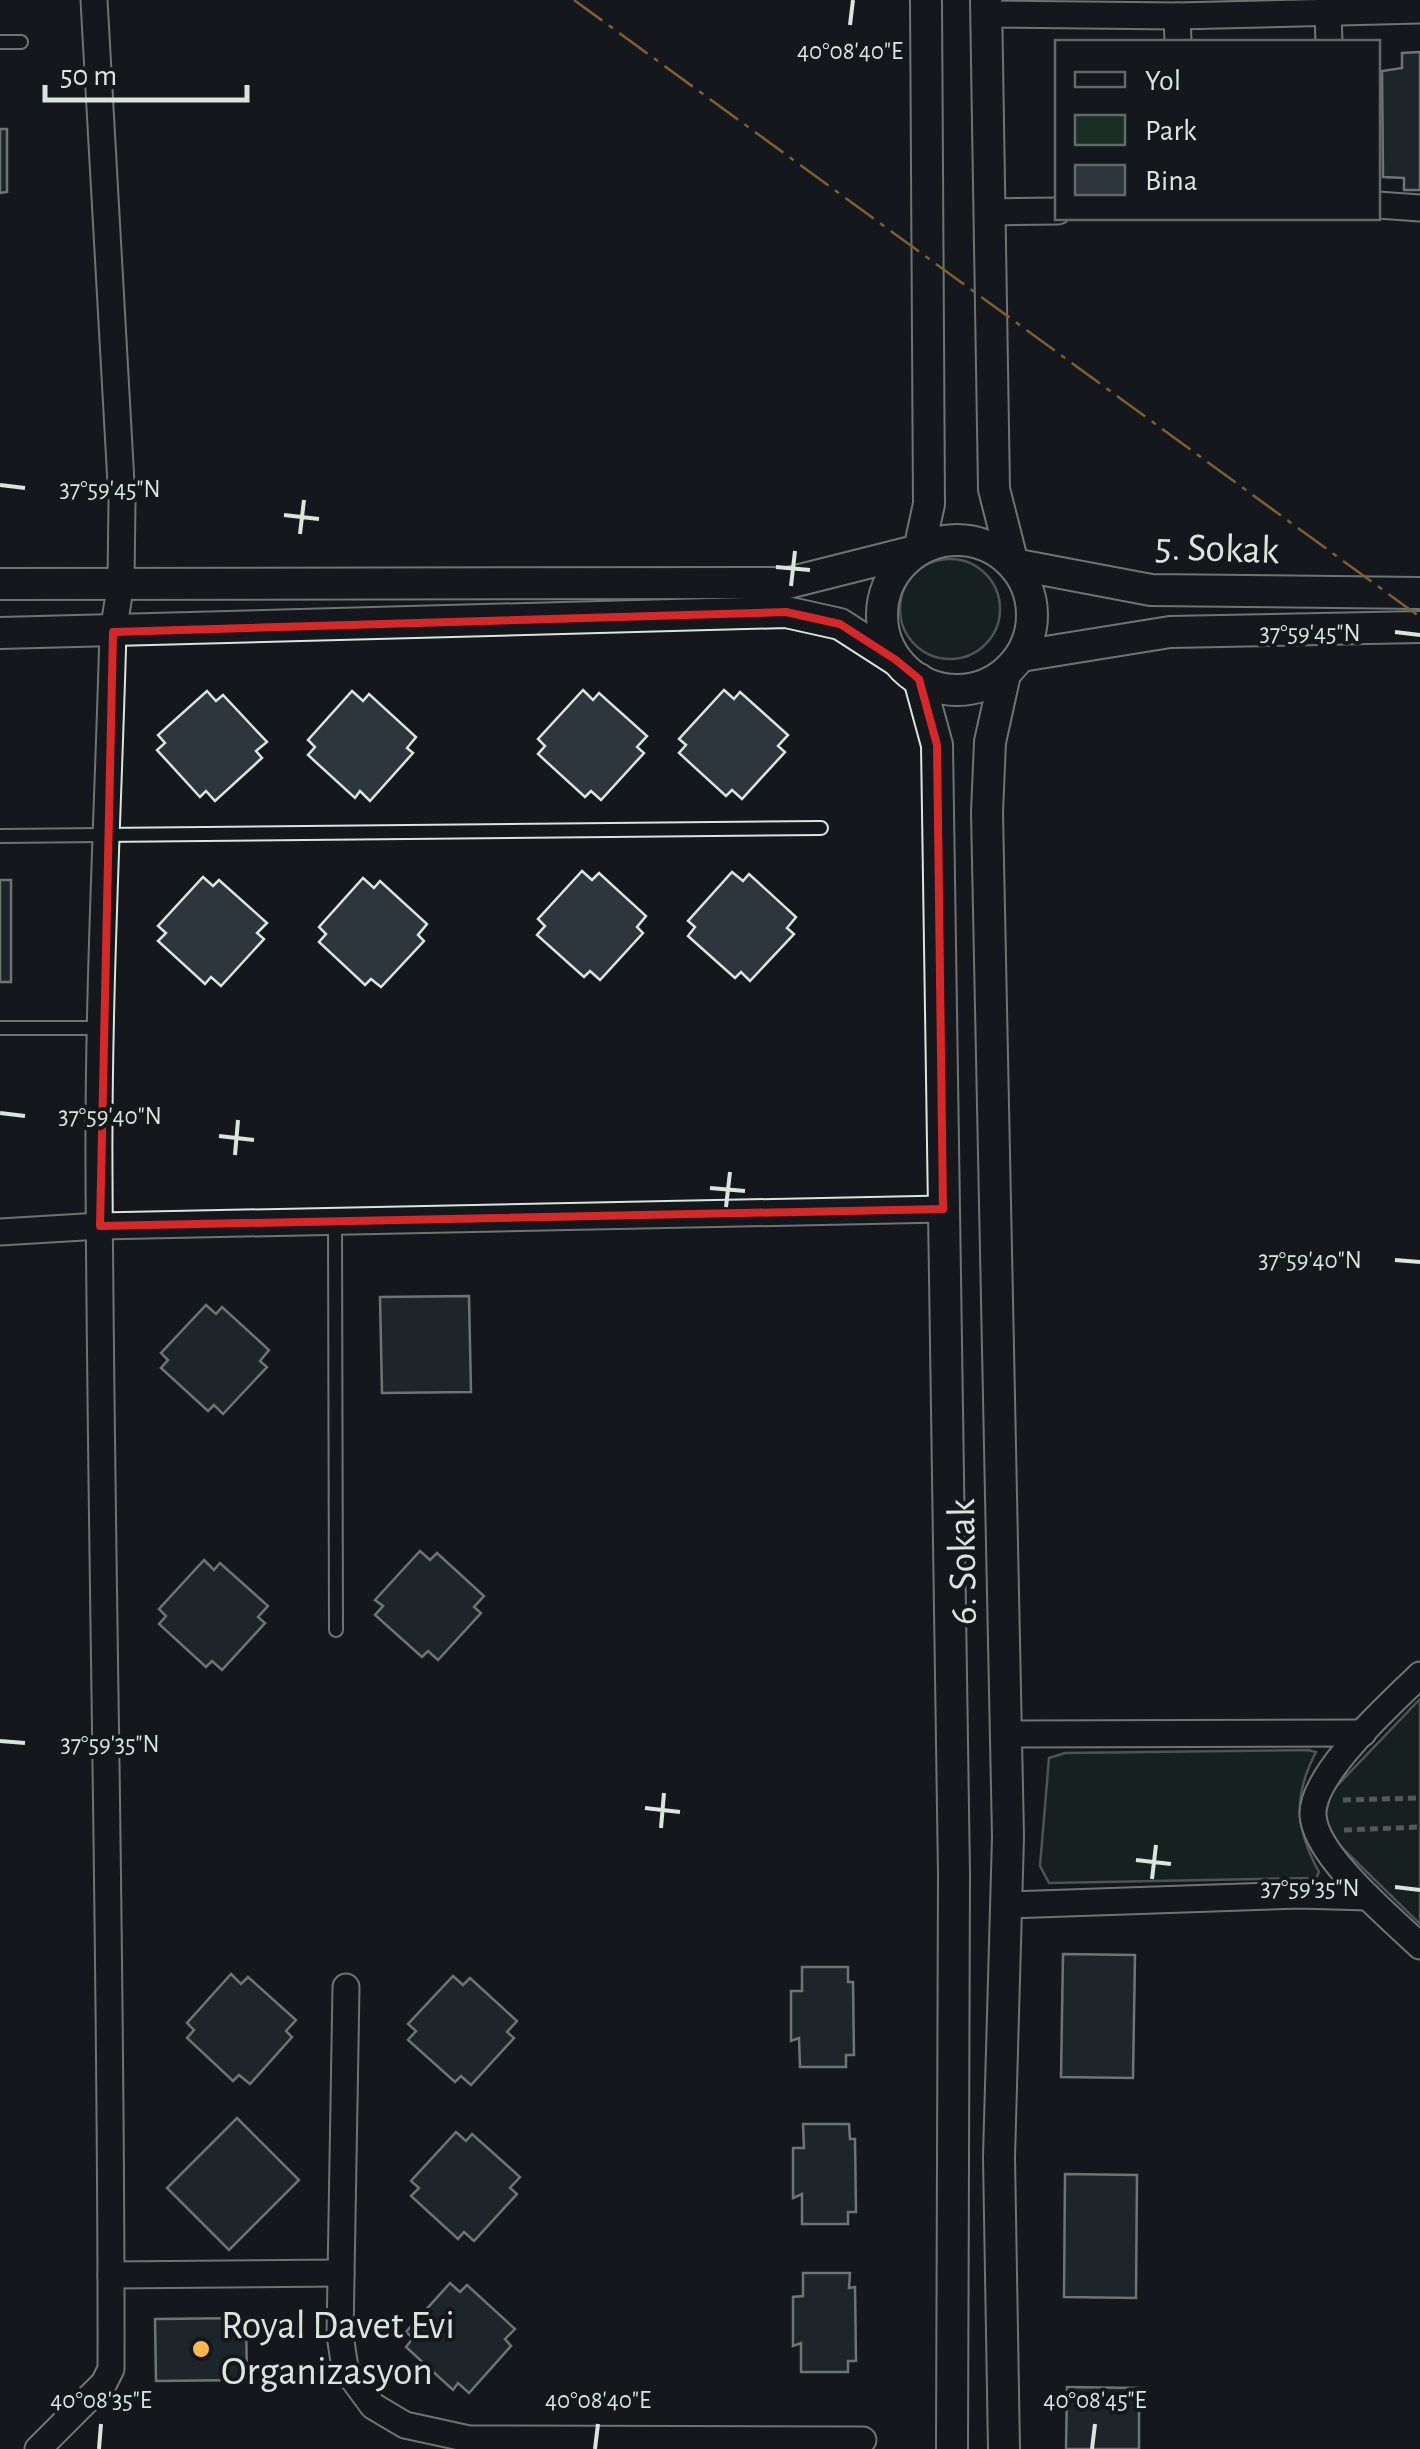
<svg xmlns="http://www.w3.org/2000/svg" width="1420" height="2449" font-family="'Alegreya Sans',sans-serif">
	<rect width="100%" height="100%" fill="#14181c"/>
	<g fill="#1a2d24" stroke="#939e99" stroke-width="2.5">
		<circle cx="950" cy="609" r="50"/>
		<path d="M1420,1699V1924L1336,1842L1324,1820L1331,1792Z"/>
		<path d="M1308,1750L1316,1752C1293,1796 1295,1828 1319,1872L1316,1878L1049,1883L1040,1866L1049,1758L1065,1753Z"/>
	</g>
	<g fill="#2c363c" stroke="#d8e6dc" stroke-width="2.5">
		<path d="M1420,52V190H1404V178L1383,177L1382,71L1402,68V53Z"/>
		<path d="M0,129H7V192L0,193Z"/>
		<path d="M583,690L593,700L599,693L647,736L637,747L644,753L601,800L591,791L585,797L538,754L545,746L538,739Z"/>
		<path d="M724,690L734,699L740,692L788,735L778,746L785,752L742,799L732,790L726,796L679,753L686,745L679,739Z"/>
		<path d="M207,691L216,701L223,695L267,742L256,751L262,758L215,801L206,791L200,797L157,750L165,743L158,735Z"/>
		<path d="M352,691L363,701L369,694L416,737L407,748L413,753L370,801L360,791L355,798L308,755L315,747L308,740Z"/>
		<path d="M582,871L592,880L599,873L646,916L637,927L643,933L600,980L590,971L584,977L537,935L545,926L538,919Z"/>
		<path d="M732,872L743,881L749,874L796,917L787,928L794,934L750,981L741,972L735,978L688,936L695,927L688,921Z"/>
		<path d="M203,877L213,886L219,880L267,923L257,933L264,939L221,986L211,977L205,984L158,941L166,933L158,926Z"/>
		<path d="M363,878L374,888L380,881L427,924L418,935L424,941L381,987L371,979L365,985L319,942L326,934L319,927Z"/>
		<rect x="0" y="880" width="11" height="102"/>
		<path d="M469,1296L471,1392L382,1393L380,1297Z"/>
		<path d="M206,1305L216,1314L222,1307L269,1350L260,1361L267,1367L223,1414L214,1405L208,1411L161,1368L168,1360L161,1353Z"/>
		<path d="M420,1551L430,1560L437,1553L484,1596L474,1607L481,1613L438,1660L428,1651L422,1657L375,1615L383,1606L375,1600Z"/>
		<path d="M204,1560L214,1570L220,1563L268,1606L258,1617L265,1623L222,1670L212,1661L206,1667L159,1624L166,1616L159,1609Z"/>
		<path d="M1063,1954L1135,1955L1133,2078L1061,2077Z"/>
		<path d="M802,1967H848V1982H853L854,2055H846V2067H800L799,2038L791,2041V1991H802Z"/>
		<path d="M231,1974L241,1984L248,1977L296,2020L286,2031L292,2037L250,2084L239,2075L233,2081L187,2038L194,2030L187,2023Z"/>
		<path d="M453,1976L463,1985L470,1978L517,2021L507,2032L514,2038L471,2085L461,2076L455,2082L408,2040L416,2031L408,2024Z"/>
		<path d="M237,2118L299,2180L229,2250L167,2188Z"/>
		<path d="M803,2124H849L850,2139H855L856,2212H848V2224H802V2194L793,2198V2148H804Z"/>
		<path d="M456,2132L466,2141L472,2134L520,2177L510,2188L517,2194L474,2241L464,2232L458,2239L411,2196L419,2188L411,2181Z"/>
		<path d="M1065,2174L1137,2175L1136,2298L1064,2297Z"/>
		<path d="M803,2273H850L849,2288L855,2287L856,2361H848V2372H801V2343L793,2346V2297L803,2296Z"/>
		<path d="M450,2283L460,2292L467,2285L515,2329L505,2339L511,2346L469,2393L458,2383L453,2390L406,2347L413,2338L406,2332Z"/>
		<path d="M246,2318L247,2380L156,2381L155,2319Z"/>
		<path d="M1067,2387L1139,2388V2449H1066Z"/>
	</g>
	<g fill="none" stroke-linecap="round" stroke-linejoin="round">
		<defs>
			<g id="service">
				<path d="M0,42H21"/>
				<path d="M0,836L821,828"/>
				<path d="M0,1028H102"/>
				<path d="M335,1221L336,1630"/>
			</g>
			<g id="minor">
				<path d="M986,14L1177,16L1420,10"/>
				<path d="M1328,14L1329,42"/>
				<path d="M1177,16L1178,42"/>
				<path d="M1378,205L1420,208"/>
				<path d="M988,212L1058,211"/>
				<path d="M0,1232L100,1226L943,1209"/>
				<path d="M1420,1675C1392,1703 1311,1774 1313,1815C1315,1856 1391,1918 1420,1946"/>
				<path d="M1006,1734L1363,1733"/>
				<path d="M1006,1905L1299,1895L1368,1897"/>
				<path d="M346,1987L340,2335L345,2368L373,2406L405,2425L469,2439L863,2440"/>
				<path d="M111,2275L341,2273"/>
				<path d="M38,2449L104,2383L111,2369C112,1970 101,1572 99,1173C98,993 108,812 113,632L121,583L122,501L94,0"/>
			</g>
			<g id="tertiary">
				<path d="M986,0L994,489L1013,564L1151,590L1420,593"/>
				<circle cx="957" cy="615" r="75"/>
				<path d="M0,584L788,583L919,550L929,504L926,0"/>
				<path d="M0,633L786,612L840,624L896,660"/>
				<path d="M1021,656L1170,632L1420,627"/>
				<path d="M919,679L937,745L954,1875L952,2449"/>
				<path d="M1004,2449L999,2157L1008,1837L987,812L990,742L1005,674"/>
			</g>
		</defs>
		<use href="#service" stroke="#d8e6dc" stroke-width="16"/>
		<use href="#minor" stroke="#d8e6dc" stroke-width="29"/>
		<use href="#tertiary" stroke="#d8e6dc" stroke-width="34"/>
		<g stroke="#9da8a2" stroke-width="5" stroke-dasharray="8 5" stroke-linecap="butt">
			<path d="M1343,1800L1420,1798"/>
			<path d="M1344,1830L1420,1827"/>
		</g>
		<use href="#service" stroke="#14181c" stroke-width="12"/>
		<use href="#minor" stroke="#14181c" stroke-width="25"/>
		<use href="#tertiary" stroke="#14181c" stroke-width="30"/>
		<path stroke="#ffb74d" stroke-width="2.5" stroke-dasharray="35 8 5 8" stroke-linecap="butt" d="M574,0L1420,617"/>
	</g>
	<path d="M0 0H1420V2449H0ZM786,612L840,624L896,660L919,679L937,745L943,1209L100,1226L113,632Z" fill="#14181c" fill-opacity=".55" fill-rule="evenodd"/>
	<path fill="none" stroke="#d62828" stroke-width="8" stroke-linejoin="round" d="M786,612L840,624L896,660L919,679L937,745L943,1209L100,1226L113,632Z"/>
	<path fill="none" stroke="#d8e6dc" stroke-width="4" d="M850,25L853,0M0,485L25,488M284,515L319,519M300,534L304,500M776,567L810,570M791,586L795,551M1395,632L1420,635M0,1113L25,1116M219,1136L254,1140M235,1155L238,1120M710,1188L745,1191M726,1207L730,1172M1395,1260L1420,1262M0,1741L25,1743M645,1808L680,1812M661,1828L664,1793M1136,1860L1171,1864M1152,1879L1156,1845M1395,1887L1420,1890M99,2449L101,2424M595,2449L598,2424M1092,2449L1095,2424"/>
	<circle fill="#ffb74d" stroke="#14181c" stroke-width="4" cx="201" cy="2349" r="10"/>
	<g text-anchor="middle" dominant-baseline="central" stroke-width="8" stroke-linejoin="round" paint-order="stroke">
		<g font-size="40" fill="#d8e6dc" stroke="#14181c">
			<text transform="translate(1217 549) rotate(2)">5. Sokak</text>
			<text transform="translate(963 1562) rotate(-91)">6. Sokak</text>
		</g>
		<g font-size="40" fill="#d8e6dc" stroke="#14181c" text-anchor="start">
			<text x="221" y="2326">Royal Davet Evi<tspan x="221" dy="46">Organizasyon</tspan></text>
		</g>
	</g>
	<g font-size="25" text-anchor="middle" fill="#d8e6dc" stroke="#14181c" stroke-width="8" stroke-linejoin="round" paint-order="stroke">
		<text x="850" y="59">40°08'40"E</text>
		<text x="110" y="497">37°59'45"N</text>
		<text x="1310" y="641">37°59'45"N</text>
		<text x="110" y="1124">37°59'40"N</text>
		<text x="1310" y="1268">37°59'40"N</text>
		<text x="110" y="1752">37°59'35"N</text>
		<text x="1310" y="1896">37°59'35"N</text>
		<text x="101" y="2408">40°08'35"E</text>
		<text x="598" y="2408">40°08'40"E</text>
		<text x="1095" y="2408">40°08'45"E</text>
	</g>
	<rect x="1055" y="40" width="325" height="180" fill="#14181c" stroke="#626a69" stroke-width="2.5"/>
	<rect x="1075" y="72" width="50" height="15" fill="#14181c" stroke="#626a69" stroke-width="2.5"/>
	<text x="1145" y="90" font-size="30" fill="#d8e6dc">Yol</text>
	<rect x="1075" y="115" width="50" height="30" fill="#1a2d24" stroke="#626a69" stroke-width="2.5"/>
	<text x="1145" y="140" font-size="30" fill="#d8e6dc">Park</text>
	<rect x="1075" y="165" width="50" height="30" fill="#2c363c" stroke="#626a69" stroke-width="2.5"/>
	<text x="1145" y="190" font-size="30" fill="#d8e6dc">Bina</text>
	<path d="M45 85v15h202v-15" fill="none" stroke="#d8e6dc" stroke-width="5"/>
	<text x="60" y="85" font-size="30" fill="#d8e6dc" stroke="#14181c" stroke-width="8" paint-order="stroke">50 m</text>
</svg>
